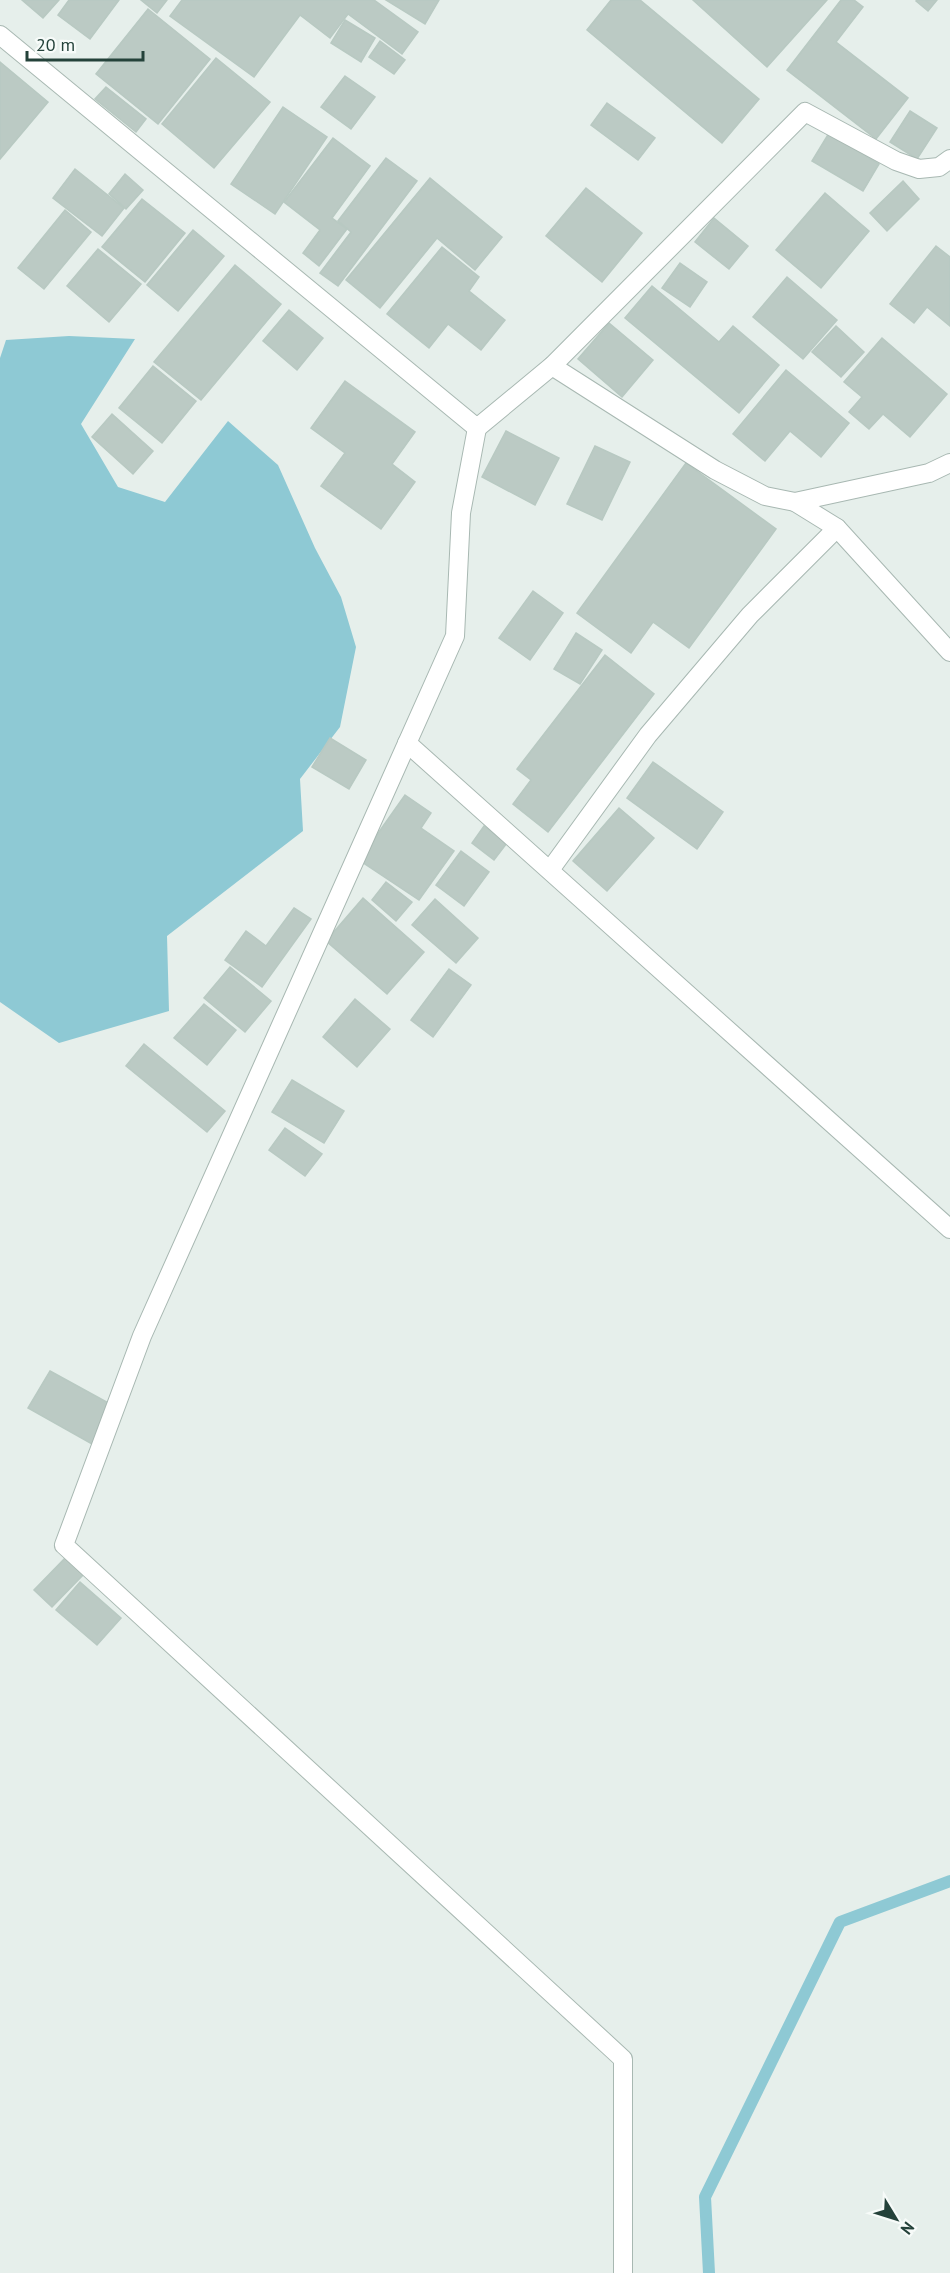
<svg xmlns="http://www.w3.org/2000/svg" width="950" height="2273" font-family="'PT Sans',sans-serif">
	<rect width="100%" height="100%" fill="#e6efeb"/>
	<path fill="#8ec9d4" d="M69,336L135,339L81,424L118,487L165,502L228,421L278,465L315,548L341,597L356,647L340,727L300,779L303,831L167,936L169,1011L59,1043L0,1002V358L6,340Z"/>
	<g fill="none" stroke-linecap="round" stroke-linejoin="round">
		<path stroke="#8ec9d4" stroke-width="12" d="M709,2273L705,2197L840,1922L950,1881"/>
	</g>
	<g fill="#bbcac4" stroke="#b8c9c2" stroke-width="1.5">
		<path d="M22,0H59L43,18Z"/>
		<path d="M69,0H119L90,39L58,15Z"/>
		<path d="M141,0H167L157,13Z"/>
		<path d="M182,0H374L418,32L402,54L348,14L330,38L300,15L254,77L170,16Z"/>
		<path d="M386,0H439L425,24Z"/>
		<path d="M611,0H640L759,99L722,143L587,30Z"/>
		<path d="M693,0H827L767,67Z"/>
		<path d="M841,0H854L863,7L836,42L908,98L876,139L787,70Z"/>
		<path d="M917,0H937L928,11L916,1Z"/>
		<path d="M148,9L210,59L158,124L96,74Z"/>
		<path d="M345,20L375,38L361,62L331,43Z"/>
		<path d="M380,41L405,60L394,74L369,57Z"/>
		<path d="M216,58L270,102L214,168L162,124Z"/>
		<path d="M0,62L48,102L0,159Z"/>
		<path d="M345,76L375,97L351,129L321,107Z"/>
		<path d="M106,87L146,119L136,132L95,99Z"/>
		<path d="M607,103L655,138L638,160L591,125Z"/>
		<path d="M283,107L327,137L275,214L231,184Z"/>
		<path d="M910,111L937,128L917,159L890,142Z"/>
		<path d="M829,133L879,164L863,191L812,161Z"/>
		<path d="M333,138L370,166L332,218L347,229L319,266L303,253L320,230L284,202Z"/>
		<path d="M386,158L417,181L338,286L320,273L351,232L338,221Z"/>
		<path d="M75,169L124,208L102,236L53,198Z"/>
		<path d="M125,174L143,190L126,209L109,194Z"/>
		<path d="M430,178L502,237L475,270L437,238L380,308L346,280Z"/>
		<path d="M903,181L919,199L887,231L870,213Z"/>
		<path d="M586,188L642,233L602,282L546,236Z"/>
		<path d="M825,193L869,231L821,288L776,250Z"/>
		<path d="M142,199L185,233L145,282L102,247Z"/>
		<path d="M65,210L91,232L44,289L18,268Z"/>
		<path d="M714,218L748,246L729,269L695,242Z"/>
		<path d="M193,230L224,256L178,311L147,285Z"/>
		<path d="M936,246L950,257V326L927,307L914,323L890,304Z"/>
		<path d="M442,247L479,277L469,291L505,320L481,350L448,324L429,348L387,314Z"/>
		<path d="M98,249L141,284L109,322L67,286Z"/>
		<path d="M680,263L707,282L690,307L662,288Z"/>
		<path d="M235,265L281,304L201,400L154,362Z"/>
		<path d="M787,277L837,320L803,359L753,317Z"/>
		<path d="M652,286L719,342L733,326L779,365L739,413L625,318Z"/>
		<path d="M289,310L323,338L297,370L263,341Z"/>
		<path d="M609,323L653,360L622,397L578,359Z"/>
		<path d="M836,326L864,352L841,377L812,352Z"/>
		<path d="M882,338L947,394L910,437L883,414L869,429L849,412L862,397L844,382Z"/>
		<path d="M153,366L196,401L162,443L119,408Z"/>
		<path d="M786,370L849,423L821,457L790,431L765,461L733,434Z"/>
		<path d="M345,381L415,432L392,464L415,482L381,529L321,486L345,453L311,428Z"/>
		<path d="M112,414L153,451L133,474L92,437Z"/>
		<path d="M506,431L559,458L535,505L482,477Z"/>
		<path d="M595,446L630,462L602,520L567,504Z"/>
		<path d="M686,463L776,529L689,648L653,622L631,653L577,613Z"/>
		<path d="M533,591L563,613L530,660L499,638Z"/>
		<path d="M576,633L602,650L580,684L554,669Z"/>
		<path d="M605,655L654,694L548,832L513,804L531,780L517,769Z"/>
		<path d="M330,738L366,760L349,789L312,767Z"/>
		<path d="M653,762L723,812L697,849L627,798Z"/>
		<path d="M405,795L431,813L421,828L454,851L419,900L359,860Z"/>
		<path d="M619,808L654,838L607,891L573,861Z"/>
		<path d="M484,826L507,843L494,860L472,843Z"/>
		<path d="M461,851L489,872L464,906L436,885Z"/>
		<path d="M386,882L412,902L396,921L372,900Z"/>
		<path d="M363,898L424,952L387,994L326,941Z"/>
		<path d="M435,899L478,938L456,963L412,925Z"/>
		<path d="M294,908L311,919L262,987L225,960L246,931L266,946Z"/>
		<path d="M230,967L271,1001L245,1032L204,998Z"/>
		<path d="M449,969L471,985L433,1037L411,1020Z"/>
		<path d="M355,999L390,1029L357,1067L323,1037Z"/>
		<path d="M204,1004L236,1030L207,1065L174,1038Z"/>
		<path d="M144,1044L225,1111L207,1132L126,1066Z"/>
		<path d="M292,1080L344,1111L324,1143L272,1112Z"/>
		<path d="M285,1128L322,1154L305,1176L269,1150Z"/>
		<path d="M50,1371L114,1406L92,1444L28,1408Z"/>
		<path d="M66,1557L84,1574L52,1607L34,1590Z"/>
		<path d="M80,1582L121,1618L97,1645L56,1610Z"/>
	</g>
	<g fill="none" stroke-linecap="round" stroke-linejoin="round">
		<defs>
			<g id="minor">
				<path d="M0,35L477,428L552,366L805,112L896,161L919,169L939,167L950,159"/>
				<path d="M552,366L715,470L765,496L795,502L929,473L950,463"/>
				<path d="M477,428L461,513L455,636L142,1336L64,1545L623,2059V2273"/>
				<path d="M795,502L837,528L950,652"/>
				<path d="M407,743L950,1229"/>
				<path d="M550,870L648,735L750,615L837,528"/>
			</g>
		</defs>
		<use href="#minor" stroke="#a8b8b2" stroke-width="20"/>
		<use href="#minor" stroke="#fff" stroke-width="18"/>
	</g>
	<g transform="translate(896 2219) rotate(128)" stroke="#f7fbf9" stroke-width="4.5" paint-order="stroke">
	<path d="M0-4.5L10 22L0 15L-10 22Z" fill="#24423a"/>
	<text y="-9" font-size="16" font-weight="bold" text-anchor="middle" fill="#24423a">N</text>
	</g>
	<path d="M27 51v9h116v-9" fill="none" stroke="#24423a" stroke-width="3"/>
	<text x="36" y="51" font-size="18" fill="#24423a" stroke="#f7fbf9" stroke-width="4.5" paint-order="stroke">20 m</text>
</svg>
